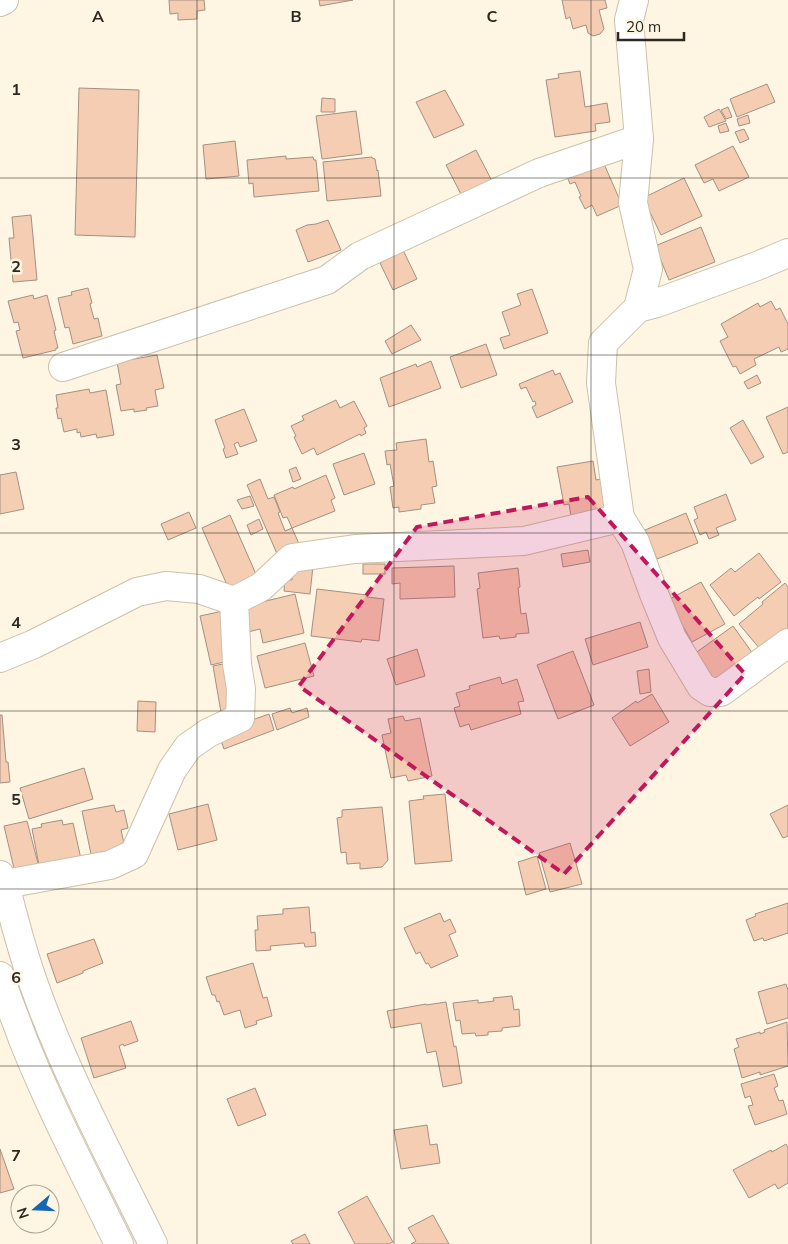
<svg xmlns="http://www.w3.org/2000/svg" width="788" height="1244" font-family="Mulish,sans-serif">
	<rect width="100%" height="100%" fill="#fef6e3"/>
	<g fill="#f5cdb2" stroke="#a49082">
		<path d="M169,0H204L205,10L197,11V19L178,20V13L170,14Z"/>
		<path d="M319,0H353L320,6Z"/>
		<path d="M562,0H605L607,8L599,10L604,29L600,34L593,36L588,33L586,25L573,29L570,17L566,19Z"/>
		<path d="M580,71L585,107L607,103L610,122L595,124L596,131L555,137L546,80L559,78L558,74Z"/>
		<path d="M767,84L775,102L737,117L730,99Z"/>
		<path d="M79,88L139,90L135,237L75,235Z"/>
		<path d="M445,90L464,125L434,138L416,102Z"/>
		<path d="M322,98L335,99V112H321Z"/>
		<path d="M728,107L732,117L726,119L721,110Z"/>
		<path d="M719,109L726,121L709,127L704,117Z"/>
		<path d="M356,111L362,154L322,159L316,116Z"/>
		<path d="M748,115L750,123L739,126L737,119Z"/>
		<path d="M726,123L729,131L720,133L718,126Z"/>
		<path d="M744,129L749,139L740,143L735,132Z"/>
		<path d="M235,141L239,176L206,179L203,145Z"/>
		<path d="M733,146L749,177L719,191L713,179L704,183L695,165Z"/>
		<path d="M476,150L495,187L465,202L446,165Z"/>
		<path d="M286,156V159L313,157L314,160H316L319,191L254,197L253,183L249,184L247,160Z"/>
		<path d="M372,157V158L375,159L377,171L378,170L381,196L327,201L323,162Z"/>
		<path d="M601,157L622,205L597,216L592,205L585,209L579,197L581,196L575,182L570,184L565,172Z"/>
		<path d="M684,178L702,216L661,235L643,198Z"/>
		<path d="M31,215L37,280L13,282L9,238H14L12,217Z"/>
		<path d="M328,220L341,250L308,262L296,230L307,225L316,224Z"/>
		<path d="M701,227L715,262L669,280L655,246Z"/>
		<path d="M403,250L417,279L393,290L380,263Z"/>
		<path d="M88,288L92,303L90,304L94,319L98,318L102,336L73,344L69,327L65,328L58,298L72,295L71,292Z"/>
		<path d="M532,289L548,333L504,349L500,338L510,335L502,312L521,305L517,294Z"/>
		<path d="M33,295L34,299L47,295L56,330L54,331L58,348H56V350L23,358L16,331L20,330L18,322L14,323L8,301Z"/>
		<path d="M771,301L776,310L780,308L788,324V349L781,352L779,347L754,359L756,365L740,374L736,366L733,367L720,341L728,337L721,324L758,303L760,307Z"/>
		<path d="M411,325L421,340L392,354L385,341Z"/>
		<path d="M486,344L497,375L461,388L450,357Z"/>
		<path d="M157,355L164,388L155,390L158,406L146,408L147,410L134,412V409L121,411L116,385L121,384L117,362Z"/>
		<path d="M431,361L441,388L389,407L380,378L416,364L417,367Z"/>
		<path d="M553,370L555,375L560,373L573,402L537,418L532,407L536,405L535,401L533,402L526,387L521,389L519,384Z"/>
		<path d="M757,375L761,383L748,389L744,382Z"/>
		<path d="M89,389L90,393L106,390L114,435L97,438L96,434L81,437L80,432L77,433V429L64,432L61,418L58,419L56,408H58L56,395Z"/>
		<path d="M336,400L340,408L354,401L367,426L364,428L366,433L361,436L360,434L317,455L314,448L302,454L294,437L296,436L291,426L304,420L302,416Z"/>
		<path d="M788,407V452L783,454L766,417Z"/>
		<path d="M244,409L257,441L240,447L238,442L234,444L238,454L226,458L223,449L225,448L215,420Z"/>
		<path d="M743,420L764,457L751,464L730,428Z"/>
		<path d="M426,439L429,462L433,461L437,486L432,487L435,503L421,505V509L399,512V507L393,508L390,487L394,486L390,464L387,465L385,451L397,450L396,443Z"/>
		<path d="M364,453L375,484L344,495L333,464Z"/>
		<path d="M593,461L596,480L601,479L608,516L572,522L569,504L564,505L557,467Z"/>
		<path d="M296,467L301,479L293,482L289,470Z"/>
		<path d="M16,472L24,509L0,514V475Z"/>
		<path d="M326,475L335,498L331,500L335,511L292,528L287,517L283,518L274,495L293,487L294,489Z"/>
		<path d="M260,479L268,499L274,497L280,512L278,513L285,531L292,528L300,546L278,556L247,485Z"/>
		<path d="M726,494L736,520L716,528L719,535L709,539L706,532L700,535L694,520L698,518L694,507Z"/>
		<path d="M250,496L254,506L242,509L237,500Z"/>
		<path d="M189,512L196,528L168,540L161,524Z"/>
		<path d="M686,513L698,543L657,559L645,530Z"/>
		<path d="M230,515L259,581L231,594L202,528Z"/>
		<path d="M259,519L263,529L251,535L247,525Z"/>
		<path d="M588,550L590,562L563,567L561,554Z"/>
		<path d="M759,553L781,582L759,599L758,597L734,616L710,585L731,568L735,572Z"/>
		<path d="M294,564L313,566L310,594L284,591L285,579L292,580Z"/>
		<rect x="363" y="564" width="22" height="10"/>
		<path d="M454,566L455,597L400,599V583L392,584V568Z"/>
		<path d="M518,568L520,587L518,588L521,614L526,613L529,633L516,634V637L500,639L499,636L483,638L477,589L480,588L478,573Z"/>
		<path d="M701,582L725,624L692,642L668,600Z"/>
		<path d="M785,583L788,587V631L785,634L783,630L760,649L739,624L763,604L762,602Z"/>
		<path d="M317,589L367,595V597L384,599L379,641L362,639L361,642L311,636Z"/>
		<path d="M295,594L304,633L263,643L260,629L248,632L241,607Z"/>
		<path d="M223,611L228,661L211,665L200,616Z"/>
		<path d="M640,622L648,647L593,665L585,639Z"/>
		<path d="M733,626L756,658L717,686L694,654Z"/>
		<path d="M305,643L314,676L265,688L257,656Z"/>
		<path d="M417,649L425,676L396,685L387,659Z"/>
		<path d="M573,651L594,705L558,719L537,665Z"/>
		<path d="M228,663L238,716L222,718L213,666Z"/>
		<path d="M649,669L651,692L640,694L637,671Z"/>
		<path d="M500,677L502,684L517,679L524,701L518,702L521,714L471,730L469,724L460,727L454,708L460,706L456,693L470,689L469,686Z"/>
		<path d="M652,694L669,722L630,746L612,718L636,701L637,703Z"/>
		<path d="M138,701L156,702L155,732L137,731Z"/>
		<path d="M290,708L292,713L307,708L309,717L277,730L272,714Z"/>
		<path d="M269,714L274,730L224,749L218,732Z"/>
		<path d="M0,715H2L6,762H8L10,782L0,783Z"/>
		<path d="M403,716L405,721L420,718L432,776L408,781L406,775L391,778L382,735L391,733L388,719Z"/>
		<path d="M84,768L93,799L29,819L20,788Z"/>
		<path d="M445,794L452,861L415,864L409,801L424,799L423,796Z"/>
		<path d="M208,804L217,840L178,850L169,814Z"/>
		<path d="M114,805L116,812L124,810L128,828L121,830L125,848L91,854L82,811Z"/>
		<path d="M788,805V836L783,838L770,814Z"/>
		<path d="M382,807L388,860L382,867L360,869V863L347,864L346,852L341,853L337,818L342,817V810Z"/>
		<path d="M62,820L63,825L73,823L83,868L40,870L32,829L42,827L41,824Z"/>
		<path d="M27,821L40,871L17,881L4,826Z"/>
		<path d="M570,843L582,884L550,892L539,853Z"/>
		<path d="M537,856L546,889L526,895L518,862Z"/>
		<path d="M788,903V933L764,941L763,938L754,941L746,920L756,916L755,914Z"/>
		<path d="M309,907L311,933L315,932L316,946L305,947L304,943L270,946L271,950L256,951L255,930H258L257,916L283,914V909Z"/>
		<path d="M440,913L444,922L450,919L456,932L449,935L458,956L431,968L428,963L426,964L420,952L416,954L404,928Z"/>
		<path d="M94,939L103,963L83,971V973L57,983L47,954Z"/>
		<path d="M253,963L263,998L267,997L272,1016L256,1021L257,1024L245,1028L240,1010L224,1015L219,1001L217,1002L215,995H212L206,977Z"/>
		<path d="M786,984L788,990V1018L767,1024L758,992Z"/>
		<path d="M512,996L514,1010L519,1009L520,1026L502,1028V1031L488,1032V1035L476,1036L475,1033L462,1034L460,1020L456,1021L453,1003L478,1000V1003L494,1001L493,998Z"/>
		<path d="M446,1002L454,1047L456,1046L462,1083L443,1087L436,1051L427,1053L421,1023L391,1028L387,1011L426,1004V1005Z"/>
		<path d="M131,1021L138,1041L124,1046L123,1044L119,1046L126,1068L94,1078L81,1038Z"/>
		<path d="M787,1022L788,1066L760,1075V1072L742,1078L734,1049L739,1047L736,1039L760,1032V1034L765,1032L764,1030Z"/>
		<path d="M774,1074L778,1086L774,1088L779,1101L783,1100L787,1114L755,1125L748,1106L753,1105L750,1096L745,1098L741,1084Z"/>
		<path d="M255,1088L266,1115L238,1126L227,1099Z"/>
		<path d="M427,1125L430,1145L437,1144L440,1163L401,1169L394,1130Z"/>
		<path d="M786,1144L788,1148V1183L778,1189L775,1184L749,1198L733,1170L771,1150L772,1152Z"/>
		<path d="M0,1149L14,1189L0,1193Z"/>
		<path d="M367,1196L393,1242L389,1244H355L338,1212Z"/>
		<path d="M433,1215L449,1244H411L416,1241L408,1228Z"/>
		<path d="M305,1234L310,1244H293L291,1241Z"/>
	</g>
	<g fill="none" stroke-linecap="round" stroke-linejoin="round">
		<defs>
			<g id="minor">
				<path d="M634,0L629,20L639,139L633,203L648,269L638,308"/>
				<path d="M0,2L4,0"/>
				<path d="M63,367L327,280L360,256L539,173L639,139"/>
				<path d="M620,518L635,542L654,594L672,638L701,686L710,692H721L788,643"/>
				<path d="M0,658L34,644L137,592L166,586L199,589L234,601"/>
				<path d="M0,885L110,865L134,854L172,770L188,747L208,733L240,718L241,689L237,664L234,601L261,587L292,558L355,549L524,541L620,518L601,383L603,343L638,308L657,303L757,266L788,253"/>
			</g>
			<g id="major">
				<path d="M0,875L5,884C13,917 22,950 33,982C65,1073 111,1158 153,1244"/>
				<path d="M0,976C6,997 15,1017 22,1037C50,1108 86,1176 119,1244"/>
			</g>
		</defs>
		<use href="#minor" stroke="#cbc1ab" stroke-width="30"/>
		<use href="#major" stroke="#cbc1ab" stroke-width="30"/>
		<use href="#minor" stroke="#fff" stroke-width="28"/>
		<use href="#major" stroke="#fff" stroke-width="28"/>
	</g>
	<path fill="#c2185b" fill-opacity="0.2" stroke="#c2185b" stroke-width="4" stroke-dasharray="10 6" stroke-linejoin="round" d="M588,497L745,674L564,874L299,686L417,527Z"/>
	<path fill="none" stroke="#2d2921" stroke-width="1" stroke-opacity="0.55" d="M197,0V1244M394,0V1244M591,0V1244M0,178H788M0,355H788M0,533H788M0,711H788M0,889H788M0,1066H788"/>
	<g font-size="16" text-anchor="middle" font-weight="bold" fill="#2d2921" stroke="#fef6e3" stroke-width="5" stroke-linejoin="round" paint-order="stroke">
		<text x="98" y="22">A</text>
		<text x="296" y="22">B</text>
		<text x="492" y="22">C</text>
		<text x="16" y="95">1</text>
		<text x="16" y="272">2</text>
		<text x="16" y="450">3</text>
		<text x="16" y="628">4</text>
		<text x="16" y="805">5</text>
		<text x="16" y="983">6</text>
		<text x="16" y="1161">7</text>
	</g>
	<g transform="translate(35 1209) rotate(251)"><circle r="24" fill="#fef6e3" stroke="#aaa495"/>
	<path d="M0-4L9 19L0 12L-9 19Z" fill="#1467b5"/>
	<text y="-8" font-size="14" font-weight="bold" text-anchor="middle" fill="#2d2921">N</text>
	</g>
	<path d="M618 32v8h66v-8" fill="none" stroke="#2d2921" stroke-width="2.5"/>
	<text x="626" y="32" font-size="15" fill="#2d2921" stroke="#fef6e3" stroke-width="4" paint-order="stroke">20 m</text>
</svg>
